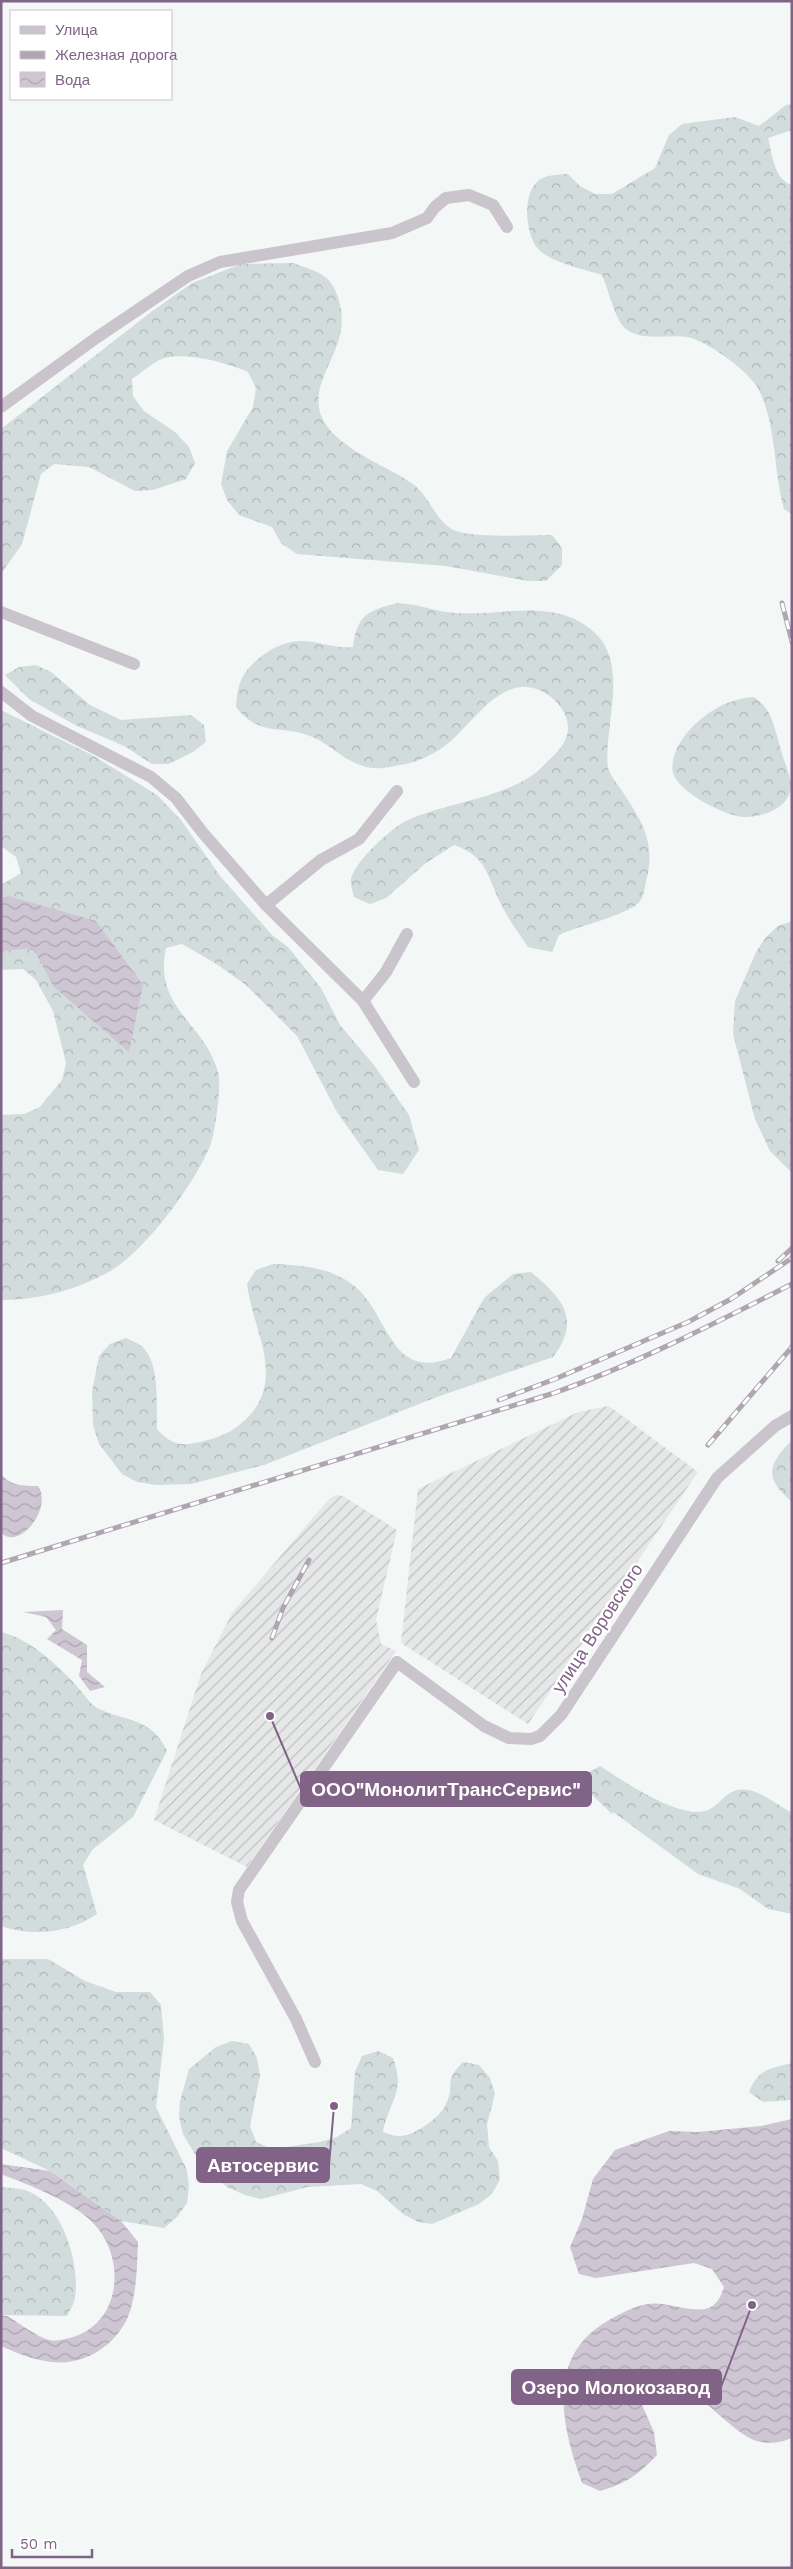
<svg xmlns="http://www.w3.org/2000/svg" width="793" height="2569" font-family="'Work Sans',sans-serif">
	<defs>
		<pattern id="industrial-furrows" width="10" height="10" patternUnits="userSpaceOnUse" patternTransform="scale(1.25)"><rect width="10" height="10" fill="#e6e8e8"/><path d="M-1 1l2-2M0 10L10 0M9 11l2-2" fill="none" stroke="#c0c0c2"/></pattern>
		<pattern id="forest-crowns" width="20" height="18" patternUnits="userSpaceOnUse" patternTransform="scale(1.25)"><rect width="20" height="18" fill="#d2dcdc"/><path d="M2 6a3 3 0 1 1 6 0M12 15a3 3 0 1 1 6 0" fill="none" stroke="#b0b6b8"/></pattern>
		<pattern id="water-waves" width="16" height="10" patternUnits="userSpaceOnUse" patternTransform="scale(1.25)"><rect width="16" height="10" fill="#cec6d3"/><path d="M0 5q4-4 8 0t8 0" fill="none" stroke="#aca4b1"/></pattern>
	</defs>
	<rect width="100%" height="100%" fill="#f3f7f5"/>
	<g fill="url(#industrial-furrows)">
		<path d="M609,1406L698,1472L528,1724L401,1643L418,1489L578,1412Z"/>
		<path d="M336,1495L343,1496L397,1530L376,1620L381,1644L396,1651L247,1867L154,1820L201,1674L232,1613L329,1499Z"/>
	</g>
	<g fill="url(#forest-crowns)">
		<path d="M792,104V130L768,138C772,153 774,180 792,185V514L784,509C773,469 777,428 759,390C750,372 708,341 687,337C667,334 636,343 622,325C614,314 608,289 602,275C586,270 550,262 538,249C526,235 522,198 536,183C544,174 557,175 568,174L580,186L595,194H612L655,168L669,135L682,124L735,117L759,126L786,105Z"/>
		<path d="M293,263C320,273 333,274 340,305C350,347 314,373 319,407C324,445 387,465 413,484C428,495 435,518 450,528C464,539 531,535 552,535L562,548V565L546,581H527L446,566L297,554L281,543L272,527L239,515L227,500L221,484L227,451L253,407L256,388L248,372C227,363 184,351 162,359C152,363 141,373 132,379L133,396L144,411L175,432L189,447L195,463L186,479L153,490L135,491L89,467L54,464L41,474L22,544L1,574V429L151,312L192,283L241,264Z"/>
		<path d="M397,603C419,604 436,612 456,613C502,616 557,597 595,633C630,666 603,728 608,768C610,776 620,787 624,794C644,824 656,846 646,881C645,887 644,895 641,900C633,914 577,926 559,935L552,952L528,947C519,933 508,919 501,904C487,876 487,856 454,845L426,863L386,898L370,904L354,897C353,892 350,884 351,879C355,861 392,827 408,820C447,802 515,797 544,765C554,755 568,744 568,728C568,706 543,685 521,687C493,690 472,722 453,739C438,753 420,762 400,765C387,768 375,770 363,766C343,760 329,743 310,736C279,724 261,738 236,707C237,695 238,683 245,673C256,657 280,641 300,641C317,640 332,649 353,647C357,616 366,611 397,603Z"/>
		<path d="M36,665L51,672L90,705L121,720L191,715L204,725L206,742L193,752L169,764H152L124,746L75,725L29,699L5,675L19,667Z"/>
		<path d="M754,697C757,700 762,703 765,707C773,716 779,744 783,757C786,766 791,777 791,786C790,808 763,817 745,817C726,817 678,792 673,773C670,760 678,744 686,734C704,713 726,699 754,697Z"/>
		<path d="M1,710L94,756L157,795L181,820L220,876L272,935L288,947L321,988L340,1025L374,1065L409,1115L419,1150L403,1174L378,1170L337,1112L297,1036L246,985L215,963L182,944L166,948C153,1008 205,1023 218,1072C222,1086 215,1133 210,1146C194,1185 145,1251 109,1272C76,1290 39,1300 1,1300V1115L24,1114L40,1107L62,1080L66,1063L53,1011L36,980L23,969L1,970V885L21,873L16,857L1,846Z"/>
		<path d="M792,921V1173L770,1151L755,1119L733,1034L735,1001L756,952L766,937L778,926Z"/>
		<path d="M273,1264C300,1265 330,1267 353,1285C390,1313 388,1381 451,1358L484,1298L513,1274L531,1272C562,1298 582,1319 553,1357L437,1397L264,1465L191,1484L156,1485L137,1482L122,1474L99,1444L93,1425L92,1392L99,1356L110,1344L126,1338C130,1340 136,1342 140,1345C161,1360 156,1406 157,1429C174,1448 184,1446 208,1440C226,1435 237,1429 250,1415C285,1376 252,1328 247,1284L256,1270Z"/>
		<path d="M792,1440V1502C763,1477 768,1465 792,1440Z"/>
		<path d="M1,1632C30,1639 55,1663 75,1684C82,1691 90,1705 99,1709C128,1722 152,1718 167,1751L133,1817L92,1850L83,1865L97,1914C69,1933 34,1937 1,1926Z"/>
		<path d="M600,1766C623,1781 677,1818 705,1811C712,1810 721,1800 727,1795C748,1779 772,1802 792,1813V1914L768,1909L740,1889L698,1874L613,1812L612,1814L588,1791L587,1774Z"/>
		<path d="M1,1959H48L85,1981L116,1992H150L161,2005L164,2039L156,2107L187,2170L189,2186L187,2203L177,2217L164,2228L121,2221L50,2171L1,2148Z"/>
		<path d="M232,2041L249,2044L257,2058L260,2075L250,2126L256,2142L272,2149L320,2142L337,2137L351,2128L355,2072L362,2056L378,2051L393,2058C406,2092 389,2101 383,2132C388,2134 394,2136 399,2136C413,2137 441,2117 446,2104C456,2084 442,2083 463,2062L479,2065L490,2078L495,2094L487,2124L489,2147L498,2161L500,2179L492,2194L479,2204L432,2224L418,2222L403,2214L377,2191L361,2184L308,2187L261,2199L245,2195L227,2187L200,2163L183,2134L179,2117L180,2101L189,2069L216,2047Z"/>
		<path d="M792,2063V2100L763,2102L749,2092C759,2069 768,2069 792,2063Z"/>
		<path d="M1,2187C10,2188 23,2188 32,2193C64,2209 80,2265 75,2298C74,2304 70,2310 67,2316L1,2315Z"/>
	</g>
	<g fill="url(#water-waves)">
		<path d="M8,896L96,921L143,985L129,1052L54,987L33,948L1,951V898Z"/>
		<path d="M1,1473C8,1486 25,1486 38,1486C53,1506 21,1551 1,1533Z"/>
		<path d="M63,1610L62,1629L87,1645V1672L105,1687L90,1691L79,1676L82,1660L47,1639L56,1630L46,1617L23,1612Z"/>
		<path d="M792,2119V2438C782,2442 772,2444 761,2442C739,2440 698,2391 674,2378C667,2374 656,2374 648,2372L639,2378L638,2396L654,2432L657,2455C638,2475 627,2483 600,2491L582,2483C561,2425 545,2356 609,2320C621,2313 635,2306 648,2304C666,2301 687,2312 705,2309C716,2307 721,2297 724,2287L712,2269L694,2263L596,2278L579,2274L570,2247L582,2219L593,2179L615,2150L669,2131L698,2132L761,2126Z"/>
		<path d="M1,2164L50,2171L121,2221L138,2242C137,2267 137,2293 128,2317C124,2326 115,2338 108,2344C73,2373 38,2363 1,2346V2315L7,2316C18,2322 38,2338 50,2340C57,2342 69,2338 76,2336C122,2319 125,2258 95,2225C75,2202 29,2185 1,2174Z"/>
	</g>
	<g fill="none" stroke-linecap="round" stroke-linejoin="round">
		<g stroke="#cac4cc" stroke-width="12">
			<path d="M1,407L96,338L188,276L220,262L392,233L427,218L435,207L446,198L469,195L493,205L507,227"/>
			<path d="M1,612L134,664"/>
			<path d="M1,692L32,716L151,777L176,798L203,833L266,905L363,1001L414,1082"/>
			<path d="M266,905L321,860L359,839L397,791"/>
			<path d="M363,1001L386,972L407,934"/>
			<path d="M315,2062L296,2019L242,1921L237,1902L239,1890L397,1662L484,1726L509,1738L531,1739L540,1736L561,1715L717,1478L775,1426L792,1416"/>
		</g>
		<defs>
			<g id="rail">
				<path d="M782,603L792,642"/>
				<path d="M778,1261L792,1248"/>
				<path d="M499,1400L555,1379L688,1322L731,1299L792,1258"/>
				<path d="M708,1445L792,1347"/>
				<path d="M1,1563L551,1394C634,1365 713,1324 792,1284"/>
				<path d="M272,1638L283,1608L309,1560"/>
			</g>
		</defs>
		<use href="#rail" stroke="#b0a6b2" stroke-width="5"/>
		<use href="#rail" stroke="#fff" stroke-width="3" stroke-dasharray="9" stroke-linecap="butt"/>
	</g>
	<g text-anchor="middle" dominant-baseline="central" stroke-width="5" stroke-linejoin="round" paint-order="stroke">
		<g font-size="18" fill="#806387" stroke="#fff">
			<text transform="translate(597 1628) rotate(-57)">улица Воровского</text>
		</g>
	</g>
	<path fill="none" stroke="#806387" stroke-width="2" d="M270 1716L301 1789M334 2106L329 2165M752 2305L721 2387"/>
	<g fill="#806387" stroke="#fff" stroke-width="2">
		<circle cx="270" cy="1716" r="5"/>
		<circle cx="334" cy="2106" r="5"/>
		<circle cx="752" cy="2305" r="5"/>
	</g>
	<g fill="#806387" stroke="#806387" stroke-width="2">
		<rect x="301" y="1772" width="290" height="34" rx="5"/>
		<rect x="197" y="2148" width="132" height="34" rx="5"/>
		<rect x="512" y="2370" width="209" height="34" rx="5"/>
	</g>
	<g font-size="19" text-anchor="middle" font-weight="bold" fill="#fff">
		<text x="446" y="1796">ООО"МонолитТрансСервис"</text>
		<text x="263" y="2172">Автосервис</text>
		<text x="616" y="2394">Озеро Молокозавод</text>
	</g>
	<rect width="793" height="2569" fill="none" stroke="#806387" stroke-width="5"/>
	<rect x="10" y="10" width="162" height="90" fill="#ffffff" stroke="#ccc1cf"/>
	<rect x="20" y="26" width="25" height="8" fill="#cac4cc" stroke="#ccc1cf"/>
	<text x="55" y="35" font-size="15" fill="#806387">Улица</text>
	<rect x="20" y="51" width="25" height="8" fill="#b0a6b2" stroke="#ccc1cf"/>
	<text x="55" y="60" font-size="15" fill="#806387">Железная дорога</text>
	<rect x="20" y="72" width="25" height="15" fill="url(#water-waves)" stroke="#ccc1cf"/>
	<text x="55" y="85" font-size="15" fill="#806387">Вода</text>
	<path d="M12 2549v8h80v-8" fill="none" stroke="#806387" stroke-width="2.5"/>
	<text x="20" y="2549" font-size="15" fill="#806387" stroke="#ffffff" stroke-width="4" paint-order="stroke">50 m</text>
</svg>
